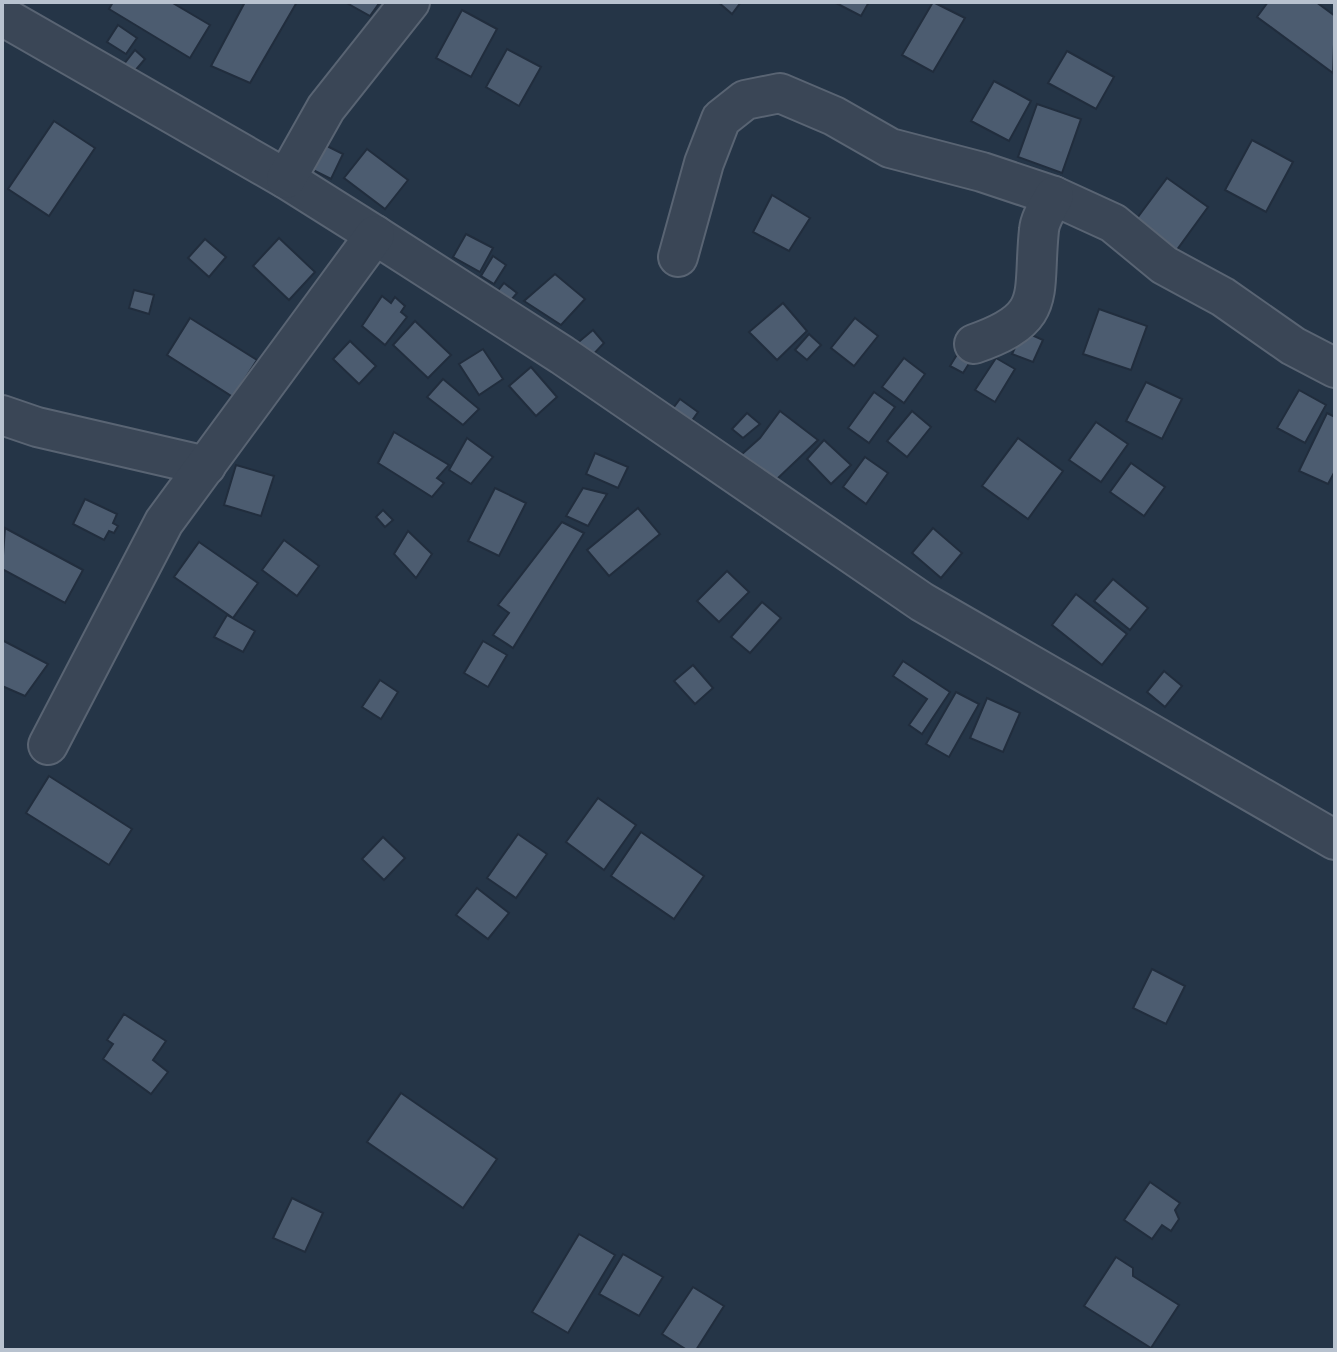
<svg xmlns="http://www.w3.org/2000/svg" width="1337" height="1352" font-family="Cabin,sans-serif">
	<rect width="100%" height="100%" fill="#253547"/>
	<g fill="#4c5c70" stroke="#212d3d" stroke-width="2">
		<path d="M113,2H171L210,25L190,58L109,9Z"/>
		<path d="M245,2H297L250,83L211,66Z"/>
		<path d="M345,2H380L370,16Z"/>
		<path d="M718,2H741L732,14Z"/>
		<path d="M834,2H869L861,16Z"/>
		<path d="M933,2L965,18L933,72L902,55Z"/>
		<path d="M1268,2H1316L1335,16L1333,73L1257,17Z"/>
		<path d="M462,10L497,29L471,77L436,58Z"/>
		<path d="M118,25L137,38L126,54L107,42Z"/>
		<path d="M507,49L541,67L519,106L486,87Z"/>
		<path d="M135,50L145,59L134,72L124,64Z"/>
		<path d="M1067,51L1114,77L1096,109L1048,83Z"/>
		<path d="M994,81L1031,101L1009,141L971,121Z"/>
		<path d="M1037,104L1081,119L1062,173L1018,157Z"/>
		<path d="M54,121L95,148L49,216L8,189Z"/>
		<path d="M1252,140L1293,162L1266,212L1225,190Z"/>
		<path d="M325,145L343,154L331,179L313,170Z"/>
		<path d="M367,149L408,180L385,209L344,178Z"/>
		<path d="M1167,178L1208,207L1176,251L1135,221Z"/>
		<path d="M772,195L810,218L789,251L753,232Z"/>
		<path d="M466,234L493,248L480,272L453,257Z"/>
		<path d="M279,238L315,272L289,300L253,266Z"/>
		<path d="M205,239L226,257L209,277L188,258Z"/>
		<path d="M493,256L506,265L494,284L481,276Z"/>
		<path d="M555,274L585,299L561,325L524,301Z"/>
		<path d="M504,283L517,293L505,307L493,297Z"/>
		<path d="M134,290L154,295L149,314L129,308Z"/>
		<path d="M382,296L391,303L395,297L405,306L401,312L407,317L385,345L362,326Z"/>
		<path d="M783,303L807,331L777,360L749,332Z"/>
		<path d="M1099,309L1147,326L1131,370L1083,354Z"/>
		<path d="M190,318L257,360L233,397L167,355Z"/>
		<path d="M855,318L878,336L854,366L831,348Z"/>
		<path d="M415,321L451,355L428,378L393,345Z"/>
		<path d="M593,330L604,343L589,359L575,345Z"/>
		<path d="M1023,331L1043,340L1033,362L1012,354Z"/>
		<path d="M809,334L821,345L807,360L795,350Z"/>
		<path d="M350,341L376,366L359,384L333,359Z"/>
		<path d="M964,343L977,351L963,373L950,366Z"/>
		<path d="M483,349L503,379L479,395L459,364Z"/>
		<path d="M904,358L925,374L904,403L882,387Z"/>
		<path d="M996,358L1015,369L995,402L975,390Z"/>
		<path d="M531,367L557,397L536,416L509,386Z"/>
		<path d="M443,379L479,409L463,425L427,397Z"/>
		<path d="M1146,382L1182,399L1162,439L1126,421Z"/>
		<path d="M1299,390L1326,405L1305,443L1277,428Z"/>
		<path d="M874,392L895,407L869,443L848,428Z"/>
		<path d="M680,399L698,412L684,432L665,419Z"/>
		<path d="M780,411L818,440L777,479L741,455L760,438Z"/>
		<path d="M912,411L931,427L907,457L887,441Z"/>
		<path d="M747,413L760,424L743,438L732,429Z"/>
		<path d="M1327,413L1335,417V471L1328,484L1299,471Z"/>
		<path d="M1096,422L1128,444L1101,482L1069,460Z"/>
		<path d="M394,432L449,465L437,478L444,483L432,497L378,463Z"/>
		<path d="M467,438L493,457L471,484L449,470Z"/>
		<path d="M1018,438L1063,471L1028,519L982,486Z"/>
		<path d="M824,440L851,465L831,484L807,459Z"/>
		<path d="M595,453L628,467L618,488L586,474Z"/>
		<path d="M865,457L888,473L866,504L843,487Z"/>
		<path d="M1131,463L1165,487L1144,516L1110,492Z"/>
		<path d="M236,465L274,476L261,516L224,505Z"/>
		<path d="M495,488L526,503L499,556L468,541Z"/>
		<path d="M583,488L607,494L588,526L566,516Z"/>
		<path d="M85,499L117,514L113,523L118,526L114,533L109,531L104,540L73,524Z"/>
		<path d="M638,508L660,534L609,576L587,550Z"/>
		<path d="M383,510L393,520L385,527L376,517Z"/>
		<path d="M562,522L584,533L513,648L493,635L509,613L498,605Z"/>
		<path d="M5,528L83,570L65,603L2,569Z"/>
		<path d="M933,528L962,553L941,578L912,553Z"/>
		<path d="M408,531L432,554L416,578L394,554Z"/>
		<path d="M284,540L319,566L297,596L262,570Z"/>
		<path d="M199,542L258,583L233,618L174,577Z"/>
		<path d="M727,571L749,592L719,622L697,601Z"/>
		<path d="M1113,579L1148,608L1130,630L1094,601Z"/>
		<path d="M1076,594L1127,634L1102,665L1052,625Z"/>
		<path d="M762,602L781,618L750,653L731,637Z"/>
		<path d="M227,615L255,631L243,652L214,637Z"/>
		<path d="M2,640L48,664L25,696L2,686Z"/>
		<path d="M483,641L507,655L488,687L464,673Z"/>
		<path d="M903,661L950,692L922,734L909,725L927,699L893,676Z"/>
		<path d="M693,665L713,688L695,704L674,681Z"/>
		<path d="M1164,671L1182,686L1165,707L1147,692Z"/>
		<path d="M380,680L398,692L381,719L362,707Z"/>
		<path d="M956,692L979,704L949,757L926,744Z"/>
		<path d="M987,698L1020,713L1003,752L970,738Z"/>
		<path d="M49,776L132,829L109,865L26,813Z"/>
		<path d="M598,798L636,825L604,870L566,842Z"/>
		<path d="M641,832L704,876L674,919L611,876Z"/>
		<path d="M518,834L547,854L516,898L487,878Z"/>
		<path d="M383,837L405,858L384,880L362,859Z"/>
		<path d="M477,888L509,913L488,939L456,915Z"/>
		<path d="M1152,969L1185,986L1166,1024L1133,1008Z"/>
		<path d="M124,1014L166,1041L153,1060L168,1072L151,1094L103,1059L113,1044L107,1040Z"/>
		<path d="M401,1093L497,1159L463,1208L367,1142Z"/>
		<path d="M1150,1182L1180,1203L1175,1210L1179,1219L1171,1231L1162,1225L1152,1239L1124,1220Z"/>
		<path d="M292,1198L323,1213L305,1252L273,1238Z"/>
		<path d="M579,1234L615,1255L568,1333L532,1312Z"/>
		<path d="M623,1254L663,1277L639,1316L599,1294Z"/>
		<path d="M1116,1257L1133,1268V1276L1179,1305L1151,1348L1084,1306Z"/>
		<path d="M693,1287L724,1306L696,1350H687L662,1334Z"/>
	</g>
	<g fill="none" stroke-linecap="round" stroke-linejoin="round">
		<defs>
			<g id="minor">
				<path d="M2,16L286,179L375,235L562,355L922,602L1335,840"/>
				<path d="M286,179L326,108L410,2"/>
				<path d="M678,257L704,163L721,119L745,100L780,93L834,116L890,148L982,172L1054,196L1113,223L1164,265L1223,297L1293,346L1335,368"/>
				<path d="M974,344C1049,318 1032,296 1039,230C1040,218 1049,206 1054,196"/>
				<path d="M2,415L37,427L206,466"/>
				<path d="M48,745L164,522L375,235"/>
			</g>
		</defs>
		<use href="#minor" stroke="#596473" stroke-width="42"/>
		<use href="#minor" stroke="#3a4656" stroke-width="38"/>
	</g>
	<rect width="1337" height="1352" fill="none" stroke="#b8c2cf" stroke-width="8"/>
</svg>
